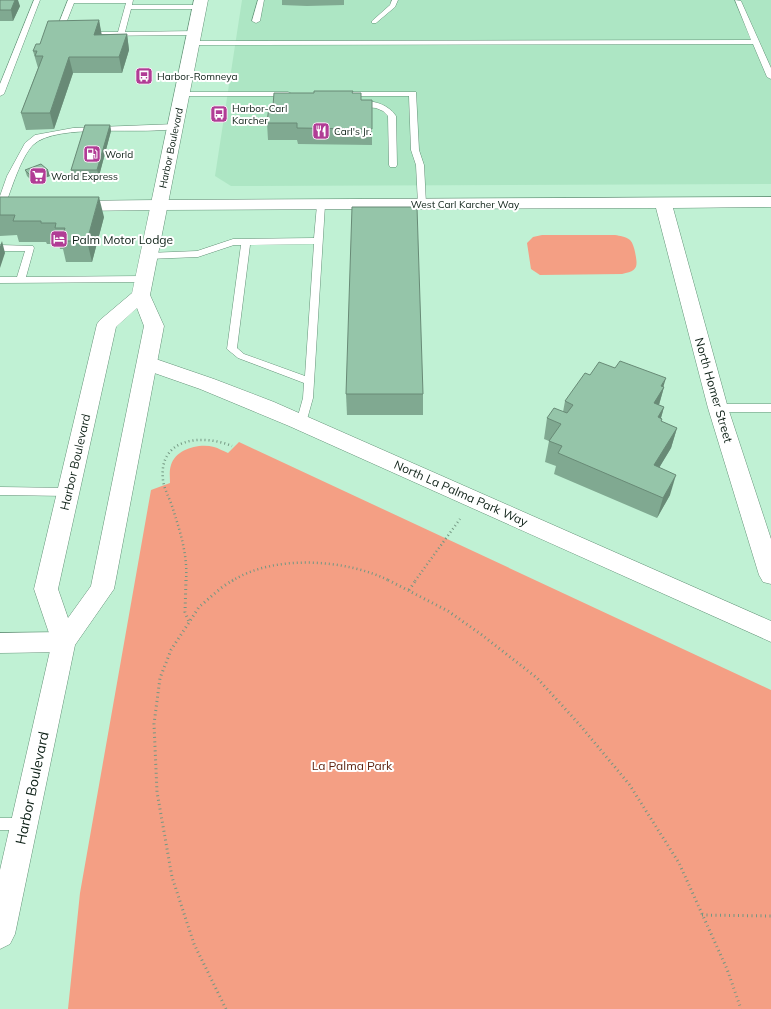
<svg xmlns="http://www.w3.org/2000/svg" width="771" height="1009" font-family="Mulish,sans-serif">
	<rect width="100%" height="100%" fill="#c0f1d4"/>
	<path fill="#ade6c4" d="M242,0H771V184L231,186L215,176Z"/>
	<g fill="#f49f84">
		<path d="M542,235H615C620,236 625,236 630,240C633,243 634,248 635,252C638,267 638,271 622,274L540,275L531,269L527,243L533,237Z"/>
		<path d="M239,442L771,690V1009H68L80,893L151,490L170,483C170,477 169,471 171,465C176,449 199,443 214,447C218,448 223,451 228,453Z"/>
	</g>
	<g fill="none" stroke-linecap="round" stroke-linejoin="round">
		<defs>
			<g id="service">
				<path d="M34,0H40L4,94L0,96V84Z"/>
				<path d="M68,0H133L132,5H200L203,7L200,9H131L125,32L197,31L198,33L194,35L86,36L82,34L83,32H118L126,3H74L63,31L65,33L61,35H56L55,33Z"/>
				<path d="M258,0H264L260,21L256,23L252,21Z"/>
				<path d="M392,0H398L395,7L376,23H372V21L390,5Z"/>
				<path d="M735,0L741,1L771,68V79L767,77L753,44L193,45L189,43L193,41L751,40Z"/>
				<path d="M180,92H288L292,94L288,96H183L179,94Z"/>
				<path d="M344,92H416L419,150L424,165L426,204L425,206L422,207L418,204L416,165L411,150L409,96H347L343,94Z"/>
				<path d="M355,102C370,99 387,103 396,116L397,165L396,167H390L389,165L388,116L383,111L376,108L355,106Z"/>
				<path d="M176,124H179V128C145,136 57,122 33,145C21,157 11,190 5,206L0,208V196L7,176L25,143L35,135L73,128Z"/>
				<path d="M321,202L325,205L313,398L306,423L305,426H297L296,423L303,398L304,383L238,358L227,349L241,245H234L198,257L148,259L144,256L148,253L197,251L233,239L314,238L317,205ZM314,244L305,376L244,354L237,348L250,245Z"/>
				<path d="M0,245L33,246L34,248L26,277L144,276L149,279L144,282L0,283V277H17L25,251H0Z"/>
				<path d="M718,404H771V412H718L714,411L713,408L714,405Z"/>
				<path d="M0,487L68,488L72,489L73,492L72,495L68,496L0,495Z"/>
				<path d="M0,818H24L29,819L31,824L29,829L24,830H0Z"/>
			</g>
			<g id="minor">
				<path d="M771,197V207L673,208L728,408L771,539V584L763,582L759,575L708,408L656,208L159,210L153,209L150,205L153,201L159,200Z"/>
				<path d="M147,356L214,379L274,402L771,621V642L289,426L200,389L140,368L137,363L140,358Z"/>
				<path d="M64,632L73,635L76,642L73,649L64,652L0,653V633Z"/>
			</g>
			<path id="tertiary" d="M159,200L165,201L168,205L165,209L159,210L72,211L66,210L63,206L66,202L72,201Z"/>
			<path id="primary" d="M194,0H208L150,295L164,326L114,589L75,645L15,934L10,944L0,949V870L52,642L34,589L97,324L100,320L132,293ZM137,308L144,326L91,586L68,618L58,589L116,327Z"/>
		</defs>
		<use href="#service" stroke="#659379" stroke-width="1"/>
		<use href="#minor" stroke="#659379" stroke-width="1"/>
		<use href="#tertiary" stroke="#659379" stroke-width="1"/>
		<use href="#primary" stroke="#659379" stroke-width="1"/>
		<g stroke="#739782" stroke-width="2.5" stroke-dasharray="1 3" stroke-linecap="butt">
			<path d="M186,581C188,555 180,531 172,506C169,497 164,489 163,480C158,437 203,434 232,446"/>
			<path d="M232,581C274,554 347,559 390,581"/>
			<path d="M415,581L460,519"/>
		</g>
		<g stroke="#739782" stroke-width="3" stroke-dasharray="1 3.5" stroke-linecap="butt">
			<path d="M186,580L185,612L189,622"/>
			<path d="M388,580L448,611L482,635L537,678L579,724L629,784L679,863L727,969L741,1009"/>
			<path d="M409,590L416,580"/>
			<path d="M702,915L771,916"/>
			<path d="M226,1009L194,944L172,877L157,792L154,724L160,678L171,650L199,607L221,588L233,580"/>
		</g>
		<use href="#service" fill="#fff" fill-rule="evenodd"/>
		<use href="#minor" fill="#fff" fill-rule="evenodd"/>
		<use href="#tertiary" fill="#fff" fill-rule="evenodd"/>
		<use href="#primary" fill="#fff" fill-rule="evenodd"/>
	</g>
	<g fill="#80a991">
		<path d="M0,0L20,6L13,21H0Z"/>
		<path d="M282,0H344V5L307,6L282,5Z"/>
		<path d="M99,20L101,34H127L129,50L122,73H73L54,129L26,130L21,113L38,68L33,51L40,44Z"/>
		<path d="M353,93L361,100H372V145L298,144L297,140H268L267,123L273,106Z"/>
		<path d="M110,125L111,131L99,176H72L71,170Z"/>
		<path d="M25,170L50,176L33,182L27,176Z"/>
		<path d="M0,197L104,217L92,262H66L63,249H60L59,244H47L46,242H19L17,235L0,236Z"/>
		<path d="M590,375L664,387L659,405L664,407L661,418L662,419L661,422L677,428L671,448L659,468L670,495L657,518L554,474L556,466L545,462L549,441L544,439L547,418L563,412L565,401Z"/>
		<path d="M346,394H423V415H347Z"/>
	</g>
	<g fill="#688a76">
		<path d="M15,0H18L20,6L13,21L11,10Z"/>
		<path d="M99,20L102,36L94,35Z"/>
		<path d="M127,34L129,50L122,73L119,57Z"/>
		<path d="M69,57L73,73L54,129L50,113Z"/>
		<path d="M110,125L111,131L99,176L97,170Z"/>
		<path d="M48,170L50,176L33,182L32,177Z"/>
		<path d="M99,197L104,217L92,262L87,241Z"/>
		<path d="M2,241L5,253L0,268V246Z"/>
		<path d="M666,378L663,388L664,387L658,408L654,403L661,386Z"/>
		<path d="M664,407L658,428V417Z"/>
		<path d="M677,428L671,448L648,486L654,465Z"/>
		<path d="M676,475L670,495L657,518L663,498Z"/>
	</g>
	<g fill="#95c5a9" stroke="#688a76">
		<path d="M0,0H15L11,10H0Z"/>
		<path d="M99,20L94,35L127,34L119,57H69L50,113H21L43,56H35L37,51H33L36,44H40L48,21Z"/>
		<path d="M314,91H353L352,93H361V100H372V129L297,128V123H267L269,106H273L274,93H314Z"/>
		<path d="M85,125H110L97,170H71Z"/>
		<path d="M41,164L48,170L32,177L25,170Z"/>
		<path d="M0,197H99L87,241H61L65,228H55L56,223H41V221H13L15,215H0Z"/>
		<path d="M352,207H417L423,394H346Z"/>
		<path d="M620,361L666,378L661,386L664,387L654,403L664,407L658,417L662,419L661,421L677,428L654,465L676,475L663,498L558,453L562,446L549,441L561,424L547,418L554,408L567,413L573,405L565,401L585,373L590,375L599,362L615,368Z"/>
	</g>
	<defs>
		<symbol id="bus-square" viewBox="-11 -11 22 22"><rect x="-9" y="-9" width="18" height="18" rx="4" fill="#b13c95" stroke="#fff"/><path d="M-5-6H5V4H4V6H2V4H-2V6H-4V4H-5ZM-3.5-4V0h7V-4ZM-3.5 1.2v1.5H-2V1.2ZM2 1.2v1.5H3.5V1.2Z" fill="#fff"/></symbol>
		<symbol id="restaurant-square" viewBox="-11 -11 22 22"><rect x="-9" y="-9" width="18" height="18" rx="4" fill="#b13c95" stroke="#fff"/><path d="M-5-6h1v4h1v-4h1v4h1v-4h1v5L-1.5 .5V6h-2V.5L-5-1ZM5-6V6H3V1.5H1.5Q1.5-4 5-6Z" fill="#fff"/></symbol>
		<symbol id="fuel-square" viewBox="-11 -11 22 22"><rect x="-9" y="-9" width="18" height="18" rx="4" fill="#b13c95" stroke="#fff"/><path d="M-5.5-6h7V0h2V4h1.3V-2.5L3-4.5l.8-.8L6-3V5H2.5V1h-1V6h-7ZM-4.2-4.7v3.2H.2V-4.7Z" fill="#fff"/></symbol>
		<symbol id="supermarket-square" viewBox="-11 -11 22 22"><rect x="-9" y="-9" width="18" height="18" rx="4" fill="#b13c95" stroke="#fff"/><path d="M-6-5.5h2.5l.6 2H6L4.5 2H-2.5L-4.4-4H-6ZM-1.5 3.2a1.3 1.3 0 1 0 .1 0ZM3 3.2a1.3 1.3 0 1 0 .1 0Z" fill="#fff"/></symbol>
		<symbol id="hotel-square" viewBox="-11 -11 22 22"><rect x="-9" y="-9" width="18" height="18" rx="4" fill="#b13c95" stroke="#fff"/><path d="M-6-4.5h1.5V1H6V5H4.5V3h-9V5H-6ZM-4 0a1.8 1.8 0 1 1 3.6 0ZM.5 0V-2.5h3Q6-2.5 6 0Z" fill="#fff"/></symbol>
	</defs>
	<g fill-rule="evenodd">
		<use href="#bus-square" x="134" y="66" width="20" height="20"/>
		<use href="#bus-square" x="209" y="104" width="20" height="20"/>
		<use href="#restaurant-square" x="311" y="121" width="20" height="20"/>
		<use href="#fuel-square" x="82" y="144" width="20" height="20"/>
		<use href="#supermarket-square" x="28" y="166" width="20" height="20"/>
		<use href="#hotel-square" x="49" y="229" width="20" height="20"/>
	</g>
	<g text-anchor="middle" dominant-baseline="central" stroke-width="4" stroke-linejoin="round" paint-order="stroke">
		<g font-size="10" fill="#0c1f15" stroke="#fff" text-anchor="start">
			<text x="157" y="76">Harbor-Romneya</text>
			<text x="232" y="108">Harbor-Carl<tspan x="232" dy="12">Karcher</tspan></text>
			<text x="334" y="131">Carl's Jr.</text>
			<text x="105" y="154">World</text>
			<text x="51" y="176">World Express</text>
		</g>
		<g font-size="10" fill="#0c1f15" stroke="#fff">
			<text transform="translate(171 148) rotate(-78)">Harbor Boulevard</text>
			<text x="465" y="204">West Carl Karcher Way</text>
		</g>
		<g font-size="12" fill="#0c1f15" stroke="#fff" text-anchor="start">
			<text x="72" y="239">Palm Motor Lodge</text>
		</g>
		<g font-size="12" fill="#0c1f15" stroke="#fff">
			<text transform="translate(714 390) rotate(74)">North Homer Street</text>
			<text transform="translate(75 462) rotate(-77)">Harbor Boulevard</text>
			<text transform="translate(461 493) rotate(24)">North La Palma Park Way</text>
		</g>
		<g font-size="12" fill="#5d2310" stroke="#fff">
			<text x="352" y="765">La Palma Park</text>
		</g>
		<g font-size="14" fill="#0c1f15" stroke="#fff">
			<text transform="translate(32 788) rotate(-78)">Harbor Boulevard</text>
		</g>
	</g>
</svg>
